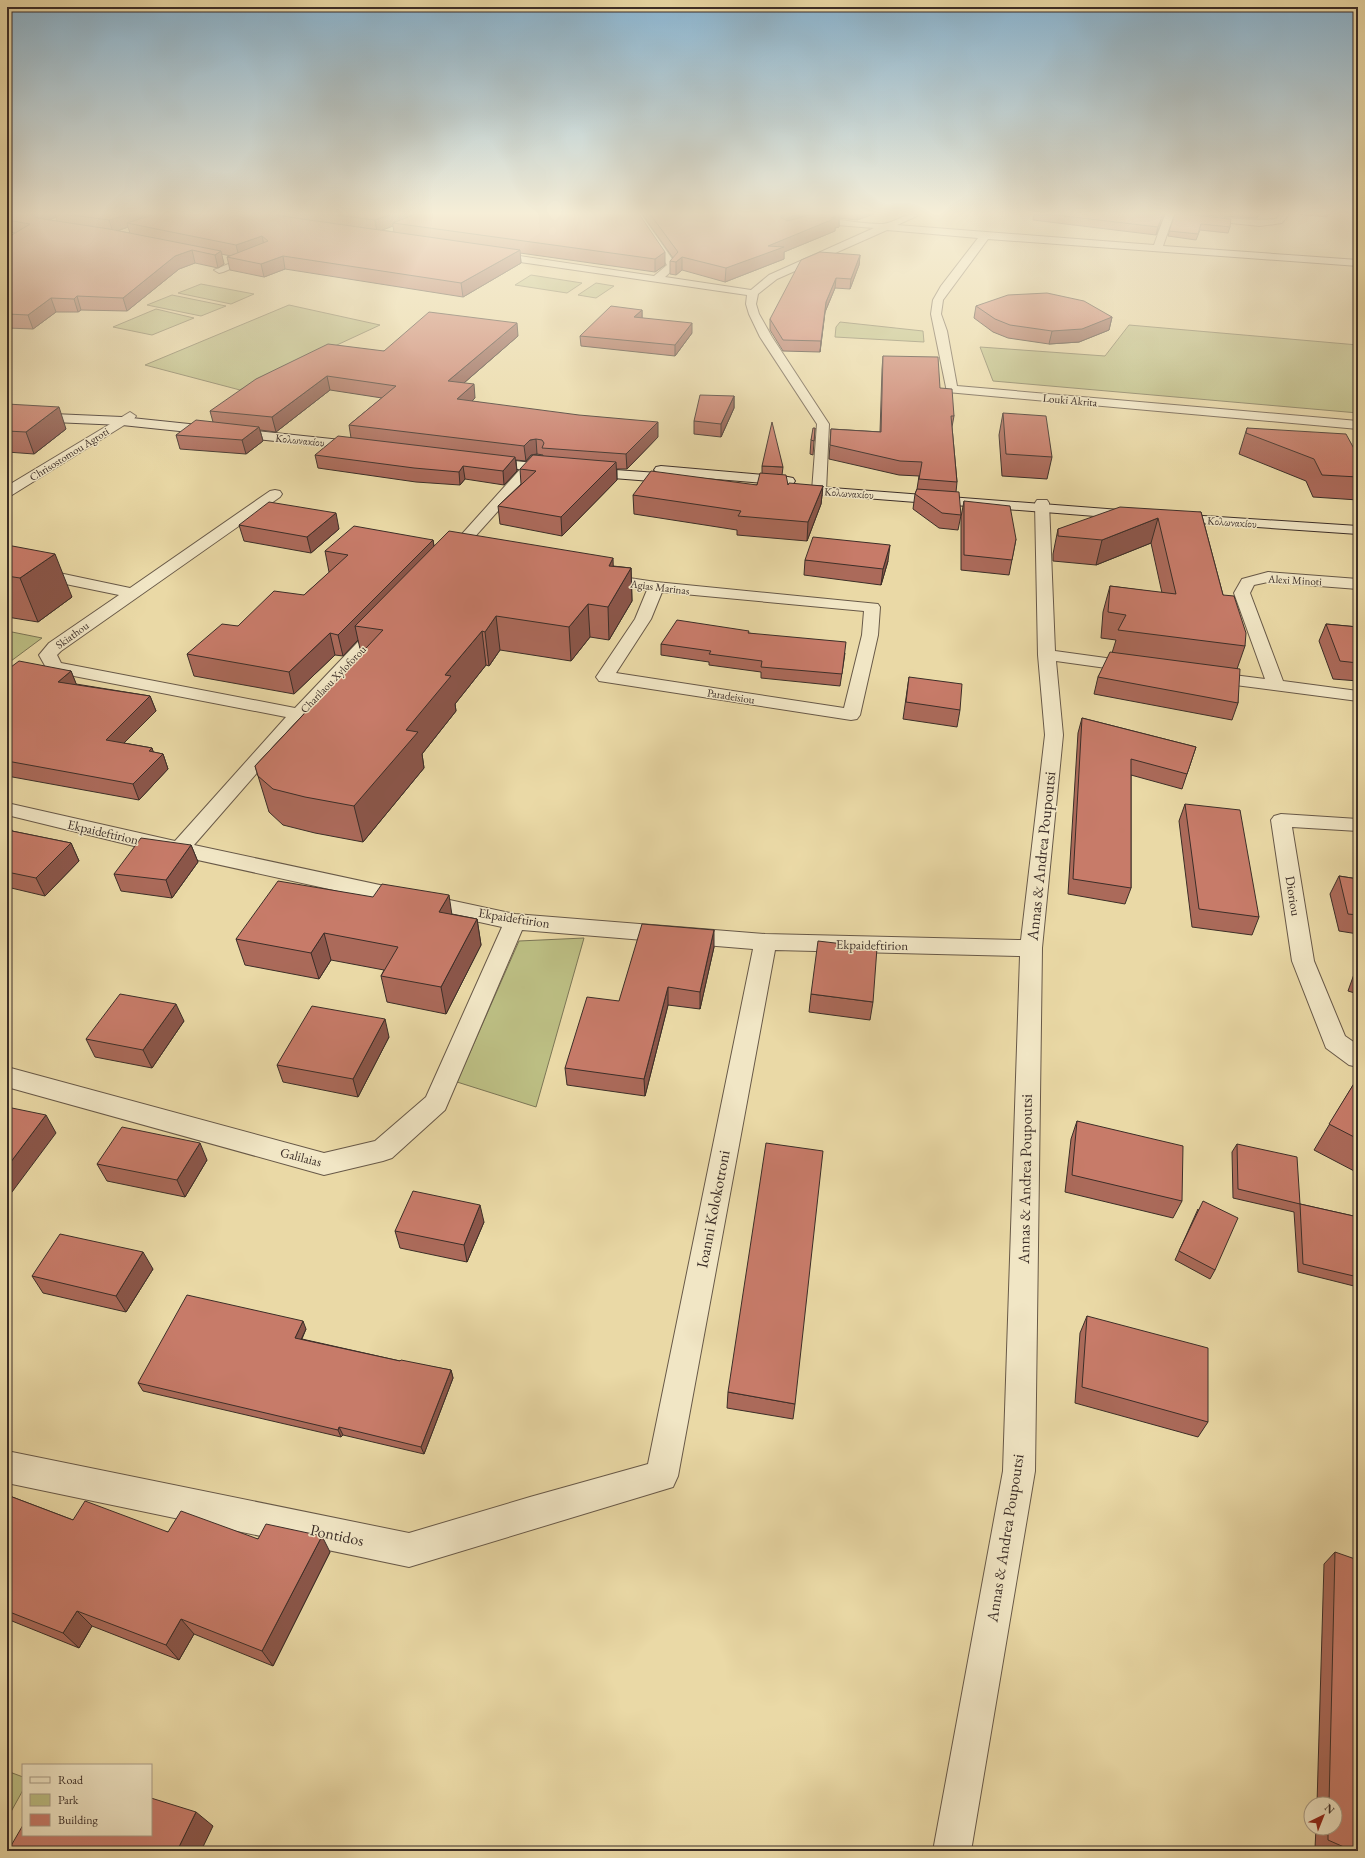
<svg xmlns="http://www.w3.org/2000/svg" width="1365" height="1858" font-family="'EB Garamond',serif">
	<rect width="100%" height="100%" fill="#ead9a6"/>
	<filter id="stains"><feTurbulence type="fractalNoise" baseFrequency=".005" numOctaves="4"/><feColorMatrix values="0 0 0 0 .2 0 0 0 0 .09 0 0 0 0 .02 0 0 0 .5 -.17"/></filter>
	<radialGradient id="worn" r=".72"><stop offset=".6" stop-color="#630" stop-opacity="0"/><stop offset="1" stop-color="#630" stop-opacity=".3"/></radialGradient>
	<g fill="#bcbe83" stroke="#7c7656">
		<path d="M531,275L582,283L567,293L515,285Z"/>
		<path d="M596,283L614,286L596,298L578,295Z"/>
		<path d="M201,284L254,294L231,304L178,293Z"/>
		<path d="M172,295L226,306L201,316L147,305Z"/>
		<path d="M289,305L380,325L240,390L145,365Z"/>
		<path d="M156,309L194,318L152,335L113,327Z"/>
		<path d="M840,322L923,331L924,342L835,337L836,327Z"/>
		<path d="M1129,325L1358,345V413L993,381L980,347L1105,356Z"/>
		<path d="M7,631L42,638L7,664Z"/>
		<path d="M584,938L536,1107L457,1082L519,941Z"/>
		<path d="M7,1771L23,1777V1790L7,1819Z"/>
	</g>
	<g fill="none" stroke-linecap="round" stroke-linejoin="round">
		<defs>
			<g id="minor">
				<path d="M633,214H641L677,266L665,277L751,290L769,275L874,228L824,224L805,225V221C831,215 857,225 883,224C894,223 902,214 918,214L917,216L897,225L1154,245L1165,214C1202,214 1240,222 1276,219L1280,214H1289L1282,223L1260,226L1173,217L1163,246L1358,260V266L988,239L943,300L941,314L947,331L957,386L1358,421V429L947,392L931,314L933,300L941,286L978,238L887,230L777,279L758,294L756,304L759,314L772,337L829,424L826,491L824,494H814L812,491L817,424L760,337L749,314L746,304L747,295L492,258L487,255L492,252L654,276L667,265Z"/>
				<path d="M257,252L262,255L260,257L223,272L219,273L214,270Z"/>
				<path d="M130,412L136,416L134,419L12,495L7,496V486Z"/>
				<path d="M537,455L542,456L544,459L542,462L454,560H444L441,557L444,554L532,456Z"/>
				<path d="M275,490L280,491L282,494L280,497L61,651L57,655L61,663L295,708L375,624L381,623L387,624L389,628L387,632L305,718L194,845L515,914L765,934L1021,940L1045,735L1038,655L1035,503L1037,500H1047L1049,503L1055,651L1135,662L1141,663L1144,667L1141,671L1135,672L1056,661L1063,735L1042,948L1035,1471L971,1851H933L1003,1471L1020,956L775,950L678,1476L673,1487L409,1567L7,1483V1451L409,1533L530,1497L648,1464L753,949L522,930L445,1110L392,1158L383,1161L324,1175L7,1087V1067L324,1153L375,1141L426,1097L502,927L134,846L7,815V803L175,841L286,717L48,671L39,655L49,643L119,595L7,572V562L130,588L270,491Z"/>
				<path d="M1268,572L1358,579V589L1268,582L1254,585L1250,593L1283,681L1358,691V701L1204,681L1201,677L1204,673L1210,672L1265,679L1234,593L1242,579Z"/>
				<path d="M602,574L656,582L878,604L880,607L878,635L860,715L857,719L851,720L599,681L596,677L635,619L647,590L596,582L594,579L596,576ZM662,592L864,611L862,635L844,708L616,673L651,619Z"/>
				<path d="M1281,814L1358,819V831L1292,827L1314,961L1345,1036L1358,1045V1067L1349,1065L1326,1048L1292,961L1271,820L1274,816Z"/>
			</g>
			<g id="secondary">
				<path d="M7,412L122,417L360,442L365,443L367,446L365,449L360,450L122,425L7,420Z"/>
				<path d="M486,458L553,465L558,466L560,469L558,472L553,473L481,465L479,462L481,459Z"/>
				<path d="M661,466L788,477L793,478L795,481L793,484L788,485L681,476L684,479L682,482L677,483L587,476L582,475L580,472L582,469L587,468L658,473L654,470L656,467Z"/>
				<path d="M793,485L1133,511L1138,512L1140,515L1138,518L1133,519L788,492L786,489L788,486Z"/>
				<path d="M1173,514L1358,526V534L1168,521L1166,518L1168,515Z"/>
			</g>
		</defs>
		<use href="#minor" stroke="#685948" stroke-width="2"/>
		<use href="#secondary" stroke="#3c2e28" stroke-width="2"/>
		<use href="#minor" fill="#f1e6c5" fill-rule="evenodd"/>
		<use href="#secondary" fill="#f1e6c5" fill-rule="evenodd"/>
	</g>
	<g fill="#ab6a5a" stroke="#3c2e28" fill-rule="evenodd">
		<path d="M7,214H639L665,265L655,272L520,253L521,263L463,297L285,269L264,277L230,270L227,257L231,256L221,254L224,264L218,268L195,263L179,269L127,311L81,310L78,312H56L33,329L7,328V238L15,233L7,231ZM56,217L57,221L49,220ZM393,226L394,232L382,230ZM128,227L130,233L118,231Z"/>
		<path d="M642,214H874L857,220L839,218V227L835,228V231L784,252V259L725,282L682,270L676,275L670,274V261L673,258Z"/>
		<path d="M1034,214H1165L1156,235L1033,220Z"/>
		<path d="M1175,214L1230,227L1228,233L1200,230L1196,240L1168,236Z"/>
		<path d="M1184,214H1260L1257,218Z"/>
		<path d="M1297,214H1328L1327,217Z"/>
		<path d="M860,255L859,265L850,289L835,288L825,312L820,352L783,351L770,330V319Z"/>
		<path d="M976,306L1112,317L1109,330L1079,342L1049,344L1008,338L993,332L974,318Z"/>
		<path d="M642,310V318L692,333L675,356L581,346L580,336Z"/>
		<path d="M518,336L464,383L475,398L472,401L658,437L627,469H617V480L562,536L500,524L498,506L521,484L520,469L543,456V455L537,454L531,455L526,461L516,460L517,471L504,485L465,479L460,485L416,482L318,468L315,455L351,438L349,425L382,398L330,390L276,432L260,430L263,441L246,454L180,449L176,435L213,422L210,411L384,351Z"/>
		<path d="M883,356L940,388L954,416L952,427L957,482L956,492L961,515L958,530L939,528L913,509L915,494L917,489L919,476L899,475L829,459L831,429L880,432L882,369Z"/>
		<path d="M734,396V408L721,437L694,434V421Z"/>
		<path d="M7,404L66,429L34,454L7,452Z"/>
		<path d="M1003,413L1052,457L1047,479L1002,476L999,435Z"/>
		<path d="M815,428L813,455L810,454L811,440Z"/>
		<path d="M1247,428L1358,456V500L1313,497L1306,481L1239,454Z"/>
		<path d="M762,466L783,467L782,475L788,485L823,486L821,504L807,541L737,535V530L634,514L633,495L757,485L762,473Z"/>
		<path d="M964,501L1016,539L1009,575L961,570V517Z"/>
		<path d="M1201,512L1223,595L1245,646L1237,669L1238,703L1232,720L1094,694L1098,677L1112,653L1116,640L1101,638L1103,612L1110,586L1162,593L1151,543L1096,565L1053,561V554L1058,529Z"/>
		<path d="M239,525L339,529L311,553L244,541Z"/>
		<path d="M433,540L434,546L631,568L632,601L609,640L590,637L571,661L500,650L489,666L486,665L455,704L456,711L422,754L424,768L363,842L315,833L283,825L269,812L255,766L361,653L358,640L343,656L335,655L294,694L194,676L187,654L238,626L304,595L330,572H329L325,551Z"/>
		<path d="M7,545L72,597L38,622L7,617Z"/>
		<path d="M805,560L888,561L881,585L804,575Z"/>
		<path d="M1326,624L1358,627V681L1333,679L1319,641Z"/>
		<path d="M749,633L845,653L840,686L761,678V672L709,665V662L661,655V644Z"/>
		<path d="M7,670L71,671L76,684L150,696L156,711L124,743L152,748L153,752L163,754L168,769L139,800L7,776Z"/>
		<path d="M909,677L960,710L957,727L903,719Z"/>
		<path d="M1082,718L1196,747L1182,789L1131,775V888L1125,904L1068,894L1078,733Z"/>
		<path d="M1185,804L1259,917L1252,935L1192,927L1179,821Z"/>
		<path d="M7,825L12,831L71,843L79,861L45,896L7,887Z"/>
		<path d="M191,845L198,862L172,898L121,891L114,874Z"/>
		<path d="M1339,876L1358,879V934L1339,931L1330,894Z"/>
		<path d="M452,914L477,919L481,945L446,1014L387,1002L381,976L384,970L331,960L319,979L245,965L236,939Z"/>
		<path d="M714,947L700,1009L668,1005L645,1096L567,1085L565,1068Z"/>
		<path d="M1358,963V994L1348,991Z"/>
		<path d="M811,994L873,1002L870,1020L809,1012Z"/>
		<path d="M184,1021L152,1068L95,1057L86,1039Z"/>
		<path d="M389,1037L358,1097L283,1082L277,1065Z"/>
		<path d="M1358,1077V1173L1314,1150Z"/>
		<path d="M1077,1121L1182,1201L1173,1218L1065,1192L1071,1139Z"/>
		<path d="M1237,1144L1300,1204L1358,1217V1287L1298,1272L1294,1212L1233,1198L1232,1152Z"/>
		<path d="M207,1160L185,1197L107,1181L97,1164Z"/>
		<path d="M1198,1209L1215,1270L1210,1279L1175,1260Z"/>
		<path d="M484,1222L467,1262L400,1248L395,1231Z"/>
		<path d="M153,1269L126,1312L43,1293L32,1276Z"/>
		<path d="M1087,1316L1208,1422L1198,1437L1075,1403L1080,1333Z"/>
		<path d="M306,1329L302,1339L400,1361L451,1370L453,1378L424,1454L343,1435L341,1437L143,1391L138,1383Z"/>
		<path d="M728,1392L795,1404L793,1419L727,1408Z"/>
		<path d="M7,1495L73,1520L168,1532L258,1539L330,1552L273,1666L194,1634L179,1660L92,1626L79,1648L7,1619Z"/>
		<path d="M1335,1552L1358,1851H1323L1315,1848L1316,1828H1335V1804H1317L1324,1564Z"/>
	</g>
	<g fill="#8b564a" stroke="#3c2e28">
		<path d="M31,214H55L56,217L35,226Z"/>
		<path d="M129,214H169L127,223L128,227L113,232L109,220Z"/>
		<path d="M392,214H424L393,223V226L377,232L375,220Z"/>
		<path d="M783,214H824V217L783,226L780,217Z"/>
		<path d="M839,214V227L835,228V231L784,252V259L725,282L726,268L768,246L831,218Z"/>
		<path d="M857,214H874L857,220Z"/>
		<path d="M1163,214H1165L1156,235L1158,227Z"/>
		<path d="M1258,214H1260L1257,218Z"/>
		<path d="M262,236L265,249L239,257L236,245Z"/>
		<path d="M192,250L195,263L179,269L127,311L123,298L175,256Z"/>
		<path d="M520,250L521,263L463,297L461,283Z"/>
		<path d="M221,251L224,264L218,268L215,255Z"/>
		<path d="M665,252V265L655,272V259Z"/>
		<path d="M860,255L859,265L850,289L851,279Z"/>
		<path d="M283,256L285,269L264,277L261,264Z"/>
		<path d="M682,257V270L676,275V262Z"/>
		<path d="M836,278L835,288L825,312L820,352L821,341L826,302Z"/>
		<path d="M77,296L81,310L78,312L74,299Z"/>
		<path d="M51,298L56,312L33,329L28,315Z"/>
		<path d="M642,310V320L634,317Z"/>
		<path d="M1112,317L1109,330L1079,342L1049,344L1052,331Z"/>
		<path d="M517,323L518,336L450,395L448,381Z"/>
		<path d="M692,323V333L675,356V345Z"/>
		<path d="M327,376L330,390L276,432L272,417Z"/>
		<path d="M474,384L475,398L459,414L457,399Z"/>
		<path d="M734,396V408L721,437V424Z"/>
		<path d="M59,407L66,429L34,454L26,432Z"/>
		<path d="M658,422V437L627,469L626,454Z"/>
		<path d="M259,427L263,441L246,454L242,440Z"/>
		<path d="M536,439L537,454L531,455L526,461L524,446L530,440Z"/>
		<path d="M515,457L517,471L504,485L503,471Z"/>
		<path d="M616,462L617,480L562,536L561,517Z"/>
		<path d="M463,466L465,479L460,485L459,472Z"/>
		<path d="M823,486L821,504L807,541L808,522Z"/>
		<path d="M336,513L339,529L311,553L307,537Z"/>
		<path d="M1158,518L1151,543L1096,565L1102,540Z"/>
		<path d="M433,540L436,560L355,626L358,640L343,656L338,635Z"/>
		<path d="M890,545L888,561L881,585L883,569Z"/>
		<path d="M55,554L72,597L38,622L20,578Z"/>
		<path d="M613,558L614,591L609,566Z"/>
		<path d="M631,568L632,601L609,640L608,607Z"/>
		<path d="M588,604L590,637L571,661L569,627Z"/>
		<path d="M496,616L500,650L489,666L485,632Z"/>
		<path d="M482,631L486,665L455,704L456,711L422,754L424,768L363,842L354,806L406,730L445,675Z"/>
		<path d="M330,633L335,655L294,694L289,672Z"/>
		<path d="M71,671L77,686L58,682Z"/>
		<path d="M150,696L156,711L112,755L106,740Z"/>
		<path d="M152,748L156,760L163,754L168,769L139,800L133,784L149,751Z"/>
		<path d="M10,826L18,843L7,833V828Z"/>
		<path d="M71,843L79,861L45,896L36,878Z"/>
		<path d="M191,845L198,862L172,898L166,880Z"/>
		<path d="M449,895L453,922L439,912Z"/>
		<path d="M477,919L481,945L446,1014L441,987Z"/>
		<path d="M714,930V947L700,1009V992Z"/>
		<path d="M324,933L331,960L319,979L311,953Z"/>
		<path d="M668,987V1005L645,1096L644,1079Z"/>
		<path d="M176,1004L184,1021L152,1068L143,1050Z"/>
		<path d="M385,1019L389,1037L358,1097L353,1079Z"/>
		<path d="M46,1115L56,1133L9,1196L7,1193V1167Z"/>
		<path d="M200,1143L207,1160L185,1197L177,1180Z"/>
		<path d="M480,1205L484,1222L467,1262L464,1245Z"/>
		<path d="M143,1252L153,1269L126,1312L116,1296Z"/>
		<path d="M303,1321L306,1329L298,1346L295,1338Z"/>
		<path d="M451,1370L453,1378L424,1454L421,1447Z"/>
		<path d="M339,1427L343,1435L341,1437L338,1430Z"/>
		<path d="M322,1536L330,1552L273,1666L262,1651Z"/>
		<path d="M77,1611L92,1626L79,1648L63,1633Z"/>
		<path d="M181,1619L194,1634L179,1660L166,1645Z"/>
		<path d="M196,1812L213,1826L201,1851H177Z"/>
	</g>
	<g fill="#c77b69" stroke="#3c2e28">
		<path d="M7,214H32H31L37,218L109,229L221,251L215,255L192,250L175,256L123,298L77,296L74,299L51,298L28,315L7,314V238L30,224L7,220Z"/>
		<path d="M64,214H129L109,220Z"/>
		<path d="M156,214H267L520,250L461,283L283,256L261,264L227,257L268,241L262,236L236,245L127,223Z"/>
		<path d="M328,214H392L375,220Z"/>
		<path d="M416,214H639L665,252L655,259L393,223Z"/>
		<path d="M650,214H783L780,217L787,221L813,214H839L831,218H836L768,246L784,247L726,268L682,257L676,262L670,261L678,252Z"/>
		<path d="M1047,214H1163L1158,227Z"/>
		<path d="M1175,214H1182L1231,219L1230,227L1201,224L1198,234L1169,231Z"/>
		<path d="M820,252L860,255L851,279L836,278L826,302L821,341L783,340L770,319L801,260Z"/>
		<path d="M1047,293L1084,301L1112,317L1082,329L1052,331L1010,325L995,319L976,306L1008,295Z"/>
		<path d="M611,306L642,310L634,317L692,323L675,345L580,336Z"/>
		<path d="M429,312L517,323L448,381L474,384L457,399L579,415L658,422L626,454L542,448L544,443L542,440L536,439L530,440L524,446L349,425L396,386L327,376L272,417L210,411L256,379L328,344L384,351Z"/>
		<path d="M883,356L938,357L940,388L952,389L954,416H951L957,482L919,479L922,462L900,461L830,445L831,429L881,432Z"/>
		<path d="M700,395L734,396L721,424L694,421Z"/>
		<path d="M7,404L59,407L26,432L7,431Z"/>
		<path d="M1003,413L1046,416L1052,457L1006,454Z"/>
		<path d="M196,420L259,427L242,440L176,435Z"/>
		<path d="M772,422L783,467L762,466Z"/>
		<path d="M813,428H815L814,441L811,440Z"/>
		<path d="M1247,428L1346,434L1358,456V477L1322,475L1314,459L1246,433Z"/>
		<path d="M338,436L515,457L503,471L463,466L459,472L414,468L315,455Z"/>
		<path d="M533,455L616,462L561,517L498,506L536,471L520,469Z"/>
		<path d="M651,471L757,485L760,473L786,475L788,485L789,483L823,486L808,522L738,516L741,511L633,495Z"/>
		<path d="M917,489L959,492L961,515L942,513L915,494Z"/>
		<path d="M964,501L1010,506L1016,539L1012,560L964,555Z"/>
		<path d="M269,502L336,513L307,537L239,525Z"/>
		<path d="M1120,507L1201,512L1223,595L1234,596L1246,633L1245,646L1118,630L1126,615L1108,612L1110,586L1176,594L1158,518L1102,540L1058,536V529Z"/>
		<path d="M354,526L433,540L338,635L330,633L289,672L187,654L222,624L238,626L274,591L304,595L348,555L325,551Z"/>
		<path d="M449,531L613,558L609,566L631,568L608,607L588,604L569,627L496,616L485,632L482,631L445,675L451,676L406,730L418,732L354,806L305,797L273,789L258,776L255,766L383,630L355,626Z"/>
		<path d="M813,537L890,545L883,569L805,560Z"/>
		<path d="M7,545L55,554L20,578L7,576Z"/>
		<path d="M677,620L749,631L748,633L846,642L842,674L761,667L762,661L709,654L711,651L661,644Z"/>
		<path d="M1326,624L1358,627V663L1340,661Z"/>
		<path d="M1110,652L1240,669L1238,703L1098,677Z"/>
		<path d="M19,661L71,671L58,682L150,696L106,740L152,748L149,751L163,754L133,784L7,761V670Z"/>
		<path d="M909,677L962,684L960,710L906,702Z"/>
		<path d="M1082,718L1196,747L1187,774L1131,759V888L1073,879Z"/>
		<path d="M1185,804L1240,810L1259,917L1199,909Z"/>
		<path d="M7,830L71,843L36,878L7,872Z"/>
		<path d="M141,838L191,845L166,880L114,874Z"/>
		<path d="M1339,876L1358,879V915L1348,914Z"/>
		<path d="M278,881L373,897L382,884L449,895L439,912L477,919L441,987L381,976L398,947L324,933L311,953L236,939Z"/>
		<path d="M642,924L714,930L700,992L668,987L644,1079L565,1068L587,997L619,1001Z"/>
		<path d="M818,941L877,948L873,1002L811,994Z"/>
		<path d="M120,994L176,1004L143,1050L86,1039Z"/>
		<path d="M312,1006L385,1019L353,1079L277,1065Z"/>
		<path d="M1358,1077V1139L1329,1124Z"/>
		<path d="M7,1107L46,1115L7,1167Z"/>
		<path d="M1077,1121L1183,1146L1182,1201L1072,1175Z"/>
		<path d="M122,1127L200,1143L177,1180L97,1164Z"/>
		<path d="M766,1143L823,1151L795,1404L728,1392Z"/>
		<path d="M1237,1144L1297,1157L1300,1204L1238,1189Z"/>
		<path d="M413,1191L480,1205L464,1245L395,1231Z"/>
		<path d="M1203,1201L1238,1218L1215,1270L1179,1251Z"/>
		<path d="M1300,1204L1358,1217V1277L1303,1264Z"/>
		<path d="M60,1234L143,1252L116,1296L32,1276Z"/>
		<path d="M187,1295L303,1321L295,1338L400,1361L401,1360L451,1370L421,1447L339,1427L338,1430L138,1383Z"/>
		<path d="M1087,1316L1208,1348V1422L1082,1387Z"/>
		<path d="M7,1495L73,1520L85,1501L168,1532L181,1511L258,1539L266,1524L322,1536L262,1651L181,1619L166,1645L77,1611L63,1633L7,1611Z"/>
		<path d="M1335,1552L1358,1560V1851H1353L1328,1840V1828H1335V1804H1329Z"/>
		<path d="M151,1798L196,1812L177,1851H8L23,1825V1835H151Z"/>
	</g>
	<linearGradient id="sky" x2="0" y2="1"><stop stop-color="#89b5d2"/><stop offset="0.45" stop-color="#f6eed7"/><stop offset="1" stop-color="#f6eed7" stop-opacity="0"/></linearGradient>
	<rect width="1365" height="474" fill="url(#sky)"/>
	<g text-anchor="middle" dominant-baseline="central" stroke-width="3" stroke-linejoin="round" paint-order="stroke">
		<g font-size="11" fill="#3c2e28" stroke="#f1e6c5">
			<text transform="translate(1070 400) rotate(5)">Louki Akrita</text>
			<text transform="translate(300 440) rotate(6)">Κολωνακίου</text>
			<text transform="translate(69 454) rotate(-32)">Chrisostomou Agroti</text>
			<text transform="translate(849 493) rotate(4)">Κολωνακίου</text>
			<text transform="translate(1232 522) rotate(4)">Κολωνακίου</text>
			<text transform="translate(1295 580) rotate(3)">Alexi Minoti</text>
			<text transform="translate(660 587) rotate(7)">Agias Marinas</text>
			<text transform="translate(72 635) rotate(-36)">Skiathou</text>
			<text transform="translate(333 679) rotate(-46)">Charilaou Xyloforou</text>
			<text transform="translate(731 696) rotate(9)">Paradeisiou</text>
		</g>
		<g font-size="13" fill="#3c2e28" stroke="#f1e6c5">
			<text transform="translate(103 832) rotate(13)">Ekpaideftirion</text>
			<text transform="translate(1293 896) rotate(81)">Dioriou</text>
			<text transform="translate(514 918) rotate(9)">Ekpaideftirion</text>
			<text transform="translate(872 945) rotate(1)">Ekpaideftirion</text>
			<text transform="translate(301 1157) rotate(14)">Galilaias</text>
		</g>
		<g font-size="16" fill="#3c2e28" stroke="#f1e6c5">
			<text transform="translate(1041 856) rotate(-84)">Annas &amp; Andrea Poupoutsi</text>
			<text transform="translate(1025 1179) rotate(-89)">Annas &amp; Andrea Poupoutsi</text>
			<text transform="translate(713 1209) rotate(-79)">Ioanni Kolokotroni</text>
			<text transform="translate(337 1535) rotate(12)">Pontidos</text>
			<text transform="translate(1005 1538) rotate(-81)">Annas &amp; Andrea Poupoutsi</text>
		</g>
	</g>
	<rect width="1365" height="1858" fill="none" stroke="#ead9a6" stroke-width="24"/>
	<rect x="8" y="8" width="1349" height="1842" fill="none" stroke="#3c2e28" stroke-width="2"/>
	<rect x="12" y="12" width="1341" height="1834" fill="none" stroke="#3c2e28"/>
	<rect x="22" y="1764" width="130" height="72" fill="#f1e6c5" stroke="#a99c86"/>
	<rect x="30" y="1777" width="20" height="6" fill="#f1e6c5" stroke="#a99c86"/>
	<text x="58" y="1784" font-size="12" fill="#3c2e28">Road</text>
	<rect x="30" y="1794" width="20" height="12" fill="#bcbe83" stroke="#a99c86"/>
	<text x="58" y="1804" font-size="12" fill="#3c2e28">Park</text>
	<rect x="30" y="1814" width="20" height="12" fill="#c77b69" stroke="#a99c86"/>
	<text x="58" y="1824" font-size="12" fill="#3c2e28">Building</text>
	<g transform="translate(1323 1816) rotate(43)"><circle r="19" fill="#f1e6c5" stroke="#a99c86"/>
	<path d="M0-3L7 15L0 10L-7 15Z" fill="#8f2418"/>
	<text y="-6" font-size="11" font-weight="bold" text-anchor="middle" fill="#3c2e28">N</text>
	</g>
	<rect width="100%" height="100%" filter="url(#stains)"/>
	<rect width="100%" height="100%" fill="url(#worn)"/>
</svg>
